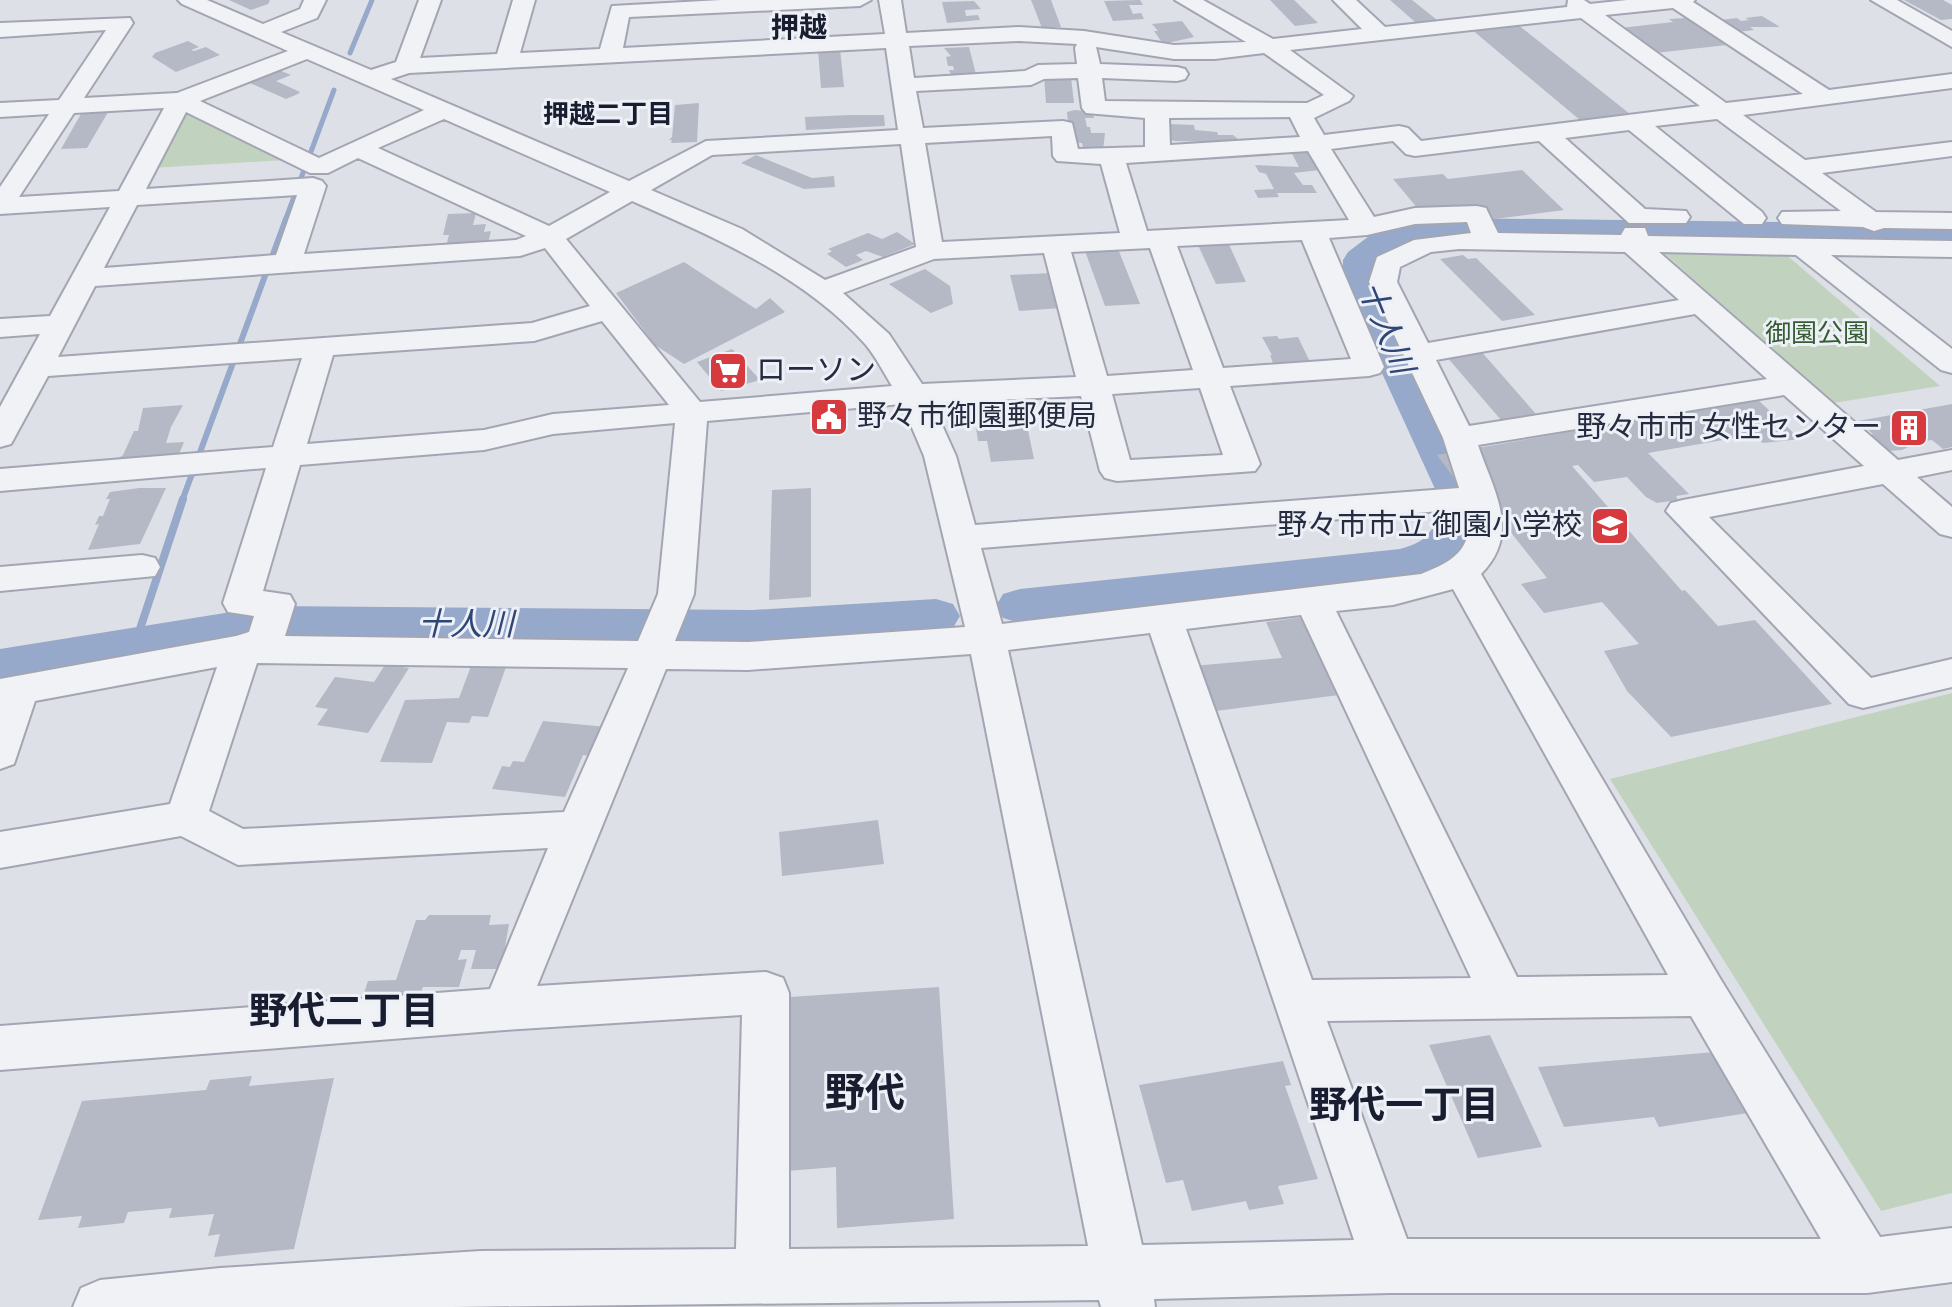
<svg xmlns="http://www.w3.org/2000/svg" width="1952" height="1307" font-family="'Sofia Sans Condensed','Noto Sans JP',sans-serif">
	<rect width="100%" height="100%" fill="#dee0e8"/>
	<g fill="#c1d3be">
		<path d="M189,113L286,160L151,168L180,115Z"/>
		<path d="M1663,252H1783L1940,386L1833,403Z"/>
		<path d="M1952,693V1193L1881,1211L1610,779Z"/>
	</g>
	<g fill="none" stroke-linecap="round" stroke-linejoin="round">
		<g stroke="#96a9cb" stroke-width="5">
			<path d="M350,53L372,0"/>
			<path d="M285,221L334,90"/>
		</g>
		<path stroke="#96a9cb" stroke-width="6" d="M182,501L286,219"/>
		<path stroke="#96a9cb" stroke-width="8" d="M135,644L183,499"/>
		<g fill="#96a9cb" fill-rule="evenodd">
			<path d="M1452,218L1952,224V246L1452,240L1404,245L1379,263L1381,288L1485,502C1474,563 1457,565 1400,581L1020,623L1003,618L996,606L1003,594L1020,589L1400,549C1430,541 1434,530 1441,502L1343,288V260L1348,252L1381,227Z"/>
			<path d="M936,599L953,604L960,616L953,628L936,633L752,644L269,640L0,685V649L269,606L752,610Z"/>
		</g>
	</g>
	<g fill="#b4b9c5">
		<path d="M229,0H270L268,4L251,10Z"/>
		<path d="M1031,0H1051L1061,27L1042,28Z"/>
		<path d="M1140,0L1143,5H1129L1133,14L1141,13L1144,19L1113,21L1104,1Z"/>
		<path d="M1270,0H1294L1318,23L1295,26Z"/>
		<path d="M1390,0H1412L1437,20L1415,22Z"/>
		<path d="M1904,0H1943L1952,5V19L1941,20Z"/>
		<path d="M974,1L981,9L965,10L966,16L978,15L980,20L947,23L942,2Z"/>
		<path d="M1762,16L1780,27H1750L1754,30L1737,32L1720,20L1737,18L1741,21L1749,20L1745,18Z"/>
		<path d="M1685,18L1727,45L1655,53L1620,28L1673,22L1669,19Z"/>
		<path d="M1182,21L1194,37L1163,44L1154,31H1158L1152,24Z"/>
		<path d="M1517,24L1630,114L1580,120L1471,29Z"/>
		<path d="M188,41L199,47L191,50L194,51L206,47L220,55L176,72L152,57L155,53Z"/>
		<path d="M969,47L976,74L951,75L949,70H954L953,66H948L946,57L951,56L944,48Z"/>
		<path d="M840,49L844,87L821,88L818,50Z"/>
		<path d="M274,68L291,75L276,81L300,92L298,94L286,99L243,80Z"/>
		<path d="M1044,75L1071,77L1074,103H1046Z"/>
		<path d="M699,103L697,142L671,143L672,140H669L672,137L675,105Z"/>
		<path d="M111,107L87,148L61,149L81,114L87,109Z"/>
		<path d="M1075,110L1093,112L1094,118H1085L1087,127H1090L1091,133H1105L1103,151L1088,153L1074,148H1083L1082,143L1070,142L1067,112Z"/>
		<path d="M851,115H884L885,126L806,130L805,117Z"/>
		<path d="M1168,124L1194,125L1195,130L1217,132L1218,135H1233L1243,143L1216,146L1214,142L1174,141L1169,139Z"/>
		<path d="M1307,147L1320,170L1294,173L1303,185H1312L1317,193H1277L1279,197L1258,198L1254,190L1274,189L1266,174L1259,172L1255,165L1299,167L1289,148Z"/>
		<path d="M756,155L812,178L834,176L835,187L804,189L741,163Z"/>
		<path d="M1522,170L1564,210L1448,225L1433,209L1419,210L1393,179L1443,174L1448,179Z"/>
		<path d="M476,213L473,225L486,224L484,232L491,231L488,244L446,247L449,235H443L448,214Z"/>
		<path d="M897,232L915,244L883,257L866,251L856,255L863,260L846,267L827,254L832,251L828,249L868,233L882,239Z"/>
		<path d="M1227,240L1246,282L1216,284L1197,243Z"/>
		<path d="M1118,249L1140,304L1105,306L1085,251Z"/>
		<path d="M1463,255L1468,259L1476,258L1535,315L1502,321L1440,259Z"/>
		<path d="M684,262L756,309L770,298L785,312L684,364L655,345L616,293Z"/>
		<path d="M925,269L950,286L953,304L931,313L889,284Z"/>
		<path d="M1051,273L1061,308L1019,311L1010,275Z"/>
		<path d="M1277,336L1279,339L1298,337L1310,362L1274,366L1270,355H1272L1262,337Z"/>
		<path d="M732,349L760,380L721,391L697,362Z"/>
		<path d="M1480,350L1536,414L1501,420L1446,356Z"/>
		<path d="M1757,399L1800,439L1763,443L1752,435L1648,453L1689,494L1676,496L1678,500L1657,503L1646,497L1627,477L1594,482L1578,465L1572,466L1682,591L1685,590L1718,626L1755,620L1832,704L1671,737L1627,691L1604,651L1639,644L1602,602L1544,613L1521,584L1547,578L1485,500L1472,502L1437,455Z"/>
		<path d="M1952,404V447L1943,449L1932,440L1919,442L1902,450L1887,451L1869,437L1873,434L1858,421Z"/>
		<path d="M183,405L171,427L166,443L184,442L179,454L117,459L123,455L134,431H138L143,408Z"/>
		<path d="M1024,411L1034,459L991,462L987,441H978L976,428H985L983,413Z"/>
		<path d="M139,488H166L140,544L88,550L99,524L95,525L99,516H103L110,499H106L110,492Z"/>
		<path d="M811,488V597L769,600L772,490Z"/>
		<path d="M1303,617L1339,695L1208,712L1192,666L1282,658L1266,622Z"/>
		<path d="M385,665L409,668L368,733L317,725L328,709L315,707L335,677L374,682Z"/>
		<path d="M471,666L506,667L488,717L472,716L469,723L447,722L432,763L380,762L405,700L459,698Z"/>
		<path d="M543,721L618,728L606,758L583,755L565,797L492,789L502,766L510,767L513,761L524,762Z"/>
		<path d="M878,820L884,864L782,876L779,832Z"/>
		<path d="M429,915H491L489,925L509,924L501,969H471L476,950H461L458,960L467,959L459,987H423L416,1008H359L368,981L396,980L416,920H425Z"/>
		<path d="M939,987L954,1219L837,1228L836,1167L787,1171L790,997Z"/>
		<path d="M1490,1035L1542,1147L1478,1158L1429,1045Z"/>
		<path d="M1715,1052L1748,1113L1659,1127L1654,1117L1564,1127L1538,1067Z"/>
		<path d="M1283,1061L1291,1085L1285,1086L1318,1179L1278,1186L1284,1204L1249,1210L1246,1201L1192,1211L1183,1180L1166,1183L1139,1085Z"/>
		<path d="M252,1076L249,1086L334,1078L294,1249L214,1257L220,1234L208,1236L214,1214L169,1218L172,1208L128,1212L124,1223L78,1228L82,1216L38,1220L82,1101L206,1090L210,1080Z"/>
	</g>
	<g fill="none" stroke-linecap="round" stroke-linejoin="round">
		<defs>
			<g id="minor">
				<path d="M178,0H207L263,24L300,9L304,0H326L317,18L281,32L371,70L396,62L419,0H441L420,58L497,54L513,0H535L520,53L600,49L612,6L721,0H871L860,6L629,17L623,48L885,34L879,0H901L906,33L1019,27L1084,31L1174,45L1246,42L1175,0H1203L1273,39L1362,29L1333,0H1356L1385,27L1567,7L1568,0H1584L1590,4L1627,0H1695L1693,2L1829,90L1952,74V88L1743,115L1805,160L1952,142V156L1822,173L1876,212L1952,213V229L1884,228L1874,231L1863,227L1782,224L1778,218L1782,212L1841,211L1717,119L1655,126L1762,212L1766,218L1762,224H1744L1629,130L1565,138L1645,209L1686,211L1690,217L1686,223H1629L1539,141L1415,156L1406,154L1393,141L1331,149L1374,217L1415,208L1477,206L1486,208L1498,233L1621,235L1625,228H1645L1648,236L1952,241V257L1831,255L1952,349V373L1941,370L1796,255L1659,252L1898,460L1952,450V470L1917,477L1952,507V537L1940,534L1883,484L1709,517L1871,678L1952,659V687L1863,708L1849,704L1666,511L1671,503L1683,500L1864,466L1784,395L1478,445C1493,490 1522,533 1481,574L1721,980L1880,1237L1952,1228V1282L1867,1293H1390L1154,1299L1155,1307H1101L1099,1300L451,1307H73L81,1288L100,1280L220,1268L480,1251L736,1249L742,1015L505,1030L0,1070V1026L490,989L548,848L238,865L181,836L0,868V832L170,804L217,667L35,701L14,764L0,769V679L236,636L249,632L254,616L228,612L223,603L266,468L0,491V469L273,447L302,358L48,376L11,444L0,447V407L40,334L0,337V319L50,316L110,207L0,214V187L49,114L0,117V103L59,100L106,30L0,37V23L130,18L133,23L84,98L177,93L288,51L182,4ZM1673,8L1803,94L1726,103L1605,15ZM1581,18L1700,106L1421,141L1408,128L1399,126L1324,135L1314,118L1349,101L1353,96L1290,50ZM1019,41L1077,44L1075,48L1077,64L1038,65L1025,71L914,78L909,46ZM1096,47L1174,59H1215L1264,53L1324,95L1307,103L1105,101L1102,78L1177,81L1185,79L1188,74L1185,69L1177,67L1100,64ZM886,48L898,130L706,141L629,181L391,79L409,73ZM307,59L424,110L319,158L200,101ZM1078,78L1082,108L1086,113L1145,118V147L1078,149L1072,123L1063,121L923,128L916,91L1031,85L1044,79ZM164,108L119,191L19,197L74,113ZM186,112L310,173H328L358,158L526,236L516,240L304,254L326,186L322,181L313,178L146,189ZM1290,117L1300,137L1170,145L1169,118ZM444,119L610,192L549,226L378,148ZM1052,136L1053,156L1057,161L1101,164L1120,233L942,242L925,143ZM901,144L916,247L825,280L742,229L651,190L712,155ZM1308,151L1349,220L1147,231L1126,163ZM297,195L276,255L104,268L137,205ZM632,201C714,237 805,276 866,345C876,357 884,373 892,386L700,402L566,239ZM1467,222L1471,233L1414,240L1377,257L1369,282L1443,438L1459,488L975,525L956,456L932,403L1081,396L1100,471L1105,478L1117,481L1255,471L1260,464L1230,386L1369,376L1380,373L1384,367L1329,238L1367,235L1415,224ZM1302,240L1351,359L1223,368L1177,246ZM545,248L590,306L532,323L58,357L95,286L520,256ZM1150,248L1193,370L1107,376L1071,252ZM1459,249L1625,252L1679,300L1428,343L1397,282L1400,267L1431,252ZM1044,253L1076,377L922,384L889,334L843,293L934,259ZM1695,314L1767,379L1469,426L1436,360ZM602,321L669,405L553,414L484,430L307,444L333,355L534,341ZM1200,388L1223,455L1130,460L1112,394ZM902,404L924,456L965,627L748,642L675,641L694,594L707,421ZM675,423L658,594L638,641L285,636L295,604L290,595L263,591L300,465L484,450L553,434ZM1465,509C1477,547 1453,562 1421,574L1002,624L981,548ZM1453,589L1668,975L1517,977L1336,611L1393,605ZM1301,615L1471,978L1312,980L1186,629ZM1150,633L1354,1240L1142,1245L1008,650ZM971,654L1088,1246L789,1249V993L783,978L766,972L537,986L666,669L748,670ZM257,663L628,668L564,812L243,829L209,811ZM1691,1016L1821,1239H1407L1327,1021Z"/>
				<path d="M1871,0H1897L1952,31V47Z"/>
				<path d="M142,555L155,558L160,567L155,576L0,591V567Z"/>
			</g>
		</defs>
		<use href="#minor" stroke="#a3a6b2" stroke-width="4"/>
		<use href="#minor" fill="#f0f2f6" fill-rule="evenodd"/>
	</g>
	<defs>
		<symbol id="supermarket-square" viewBox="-11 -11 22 22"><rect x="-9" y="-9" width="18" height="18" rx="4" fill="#d63a3e" stroke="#edf0f6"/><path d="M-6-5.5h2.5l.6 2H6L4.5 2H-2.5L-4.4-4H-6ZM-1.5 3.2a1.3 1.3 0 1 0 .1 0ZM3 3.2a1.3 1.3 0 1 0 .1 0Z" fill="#fff"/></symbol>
		<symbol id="civic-square" viewBox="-11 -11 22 22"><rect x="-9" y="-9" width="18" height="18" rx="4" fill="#d63a3e" stroke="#edf0f6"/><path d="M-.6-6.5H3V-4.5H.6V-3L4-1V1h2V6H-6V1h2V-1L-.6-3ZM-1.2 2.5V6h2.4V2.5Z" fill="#fff"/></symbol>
		<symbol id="building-square" viewBox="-11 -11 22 22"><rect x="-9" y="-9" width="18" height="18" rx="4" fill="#d63a3e" stroke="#edf0f6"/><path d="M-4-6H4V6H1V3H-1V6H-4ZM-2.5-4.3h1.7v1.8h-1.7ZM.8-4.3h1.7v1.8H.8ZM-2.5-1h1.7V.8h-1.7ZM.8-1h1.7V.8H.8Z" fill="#fff"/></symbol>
		<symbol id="school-square" viewBox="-11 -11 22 22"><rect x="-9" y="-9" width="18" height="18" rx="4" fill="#d63a3e" stroke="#edf0f6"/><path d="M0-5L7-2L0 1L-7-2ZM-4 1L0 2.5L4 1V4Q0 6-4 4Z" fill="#fff"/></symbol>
	</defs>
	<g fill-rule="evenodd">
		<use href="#supermarket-square" x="706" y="349" width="44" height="44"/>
		<use href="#civic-square" x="807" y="395" width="44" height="44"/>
		<use href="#building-square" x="1887" y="406" width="44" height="44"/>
		<use href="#school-square" x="1588" y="504" width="44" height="44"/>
	</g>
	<g text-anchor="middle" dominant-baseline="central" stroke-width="6" stroke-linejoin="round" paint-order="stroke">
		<g font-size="26" font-weight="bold" fill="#181e30" stroke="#edf0f6">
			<text x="608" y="115">押越二丁目</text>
		</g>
		<g font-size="26" fill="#355d32" stroke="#edf0f6">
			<text x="1817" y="334">御園公園</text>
		</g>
		<g font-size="28" font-weight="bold" fill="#181e30" stroke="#edf0f6">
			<text x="799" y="28">押越</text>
		</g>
		<g font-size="30" fill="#262c40" stroke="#edf0f6" text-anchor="start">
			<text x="756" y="371">ローソン</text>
			<text x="857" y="417">野々市御園郵便局</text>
			<text x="1881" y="428" text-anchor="end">野々市市 女性センター</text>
			<text x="1582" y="526" text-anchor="end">野々市市立 御園小学校</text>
		</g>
		<g font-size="32" font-style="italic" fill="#2e4576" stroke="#edf0f6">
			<text transform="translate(1385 328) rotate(68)">十人川</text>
			<text x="466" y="625">十人川</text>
		</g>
		<g font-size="38" font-weight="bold" fill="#181e30" stroke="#edf0f6">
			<text x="344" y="1012">野代二丁目</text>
			<text x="1404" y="1106">野代一丁目</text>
		</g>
		<g font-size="40" font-weight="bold" fill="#181e30" stroke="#edf0f6">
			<text x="865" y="1094">野代</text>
		</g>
	</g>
</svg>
